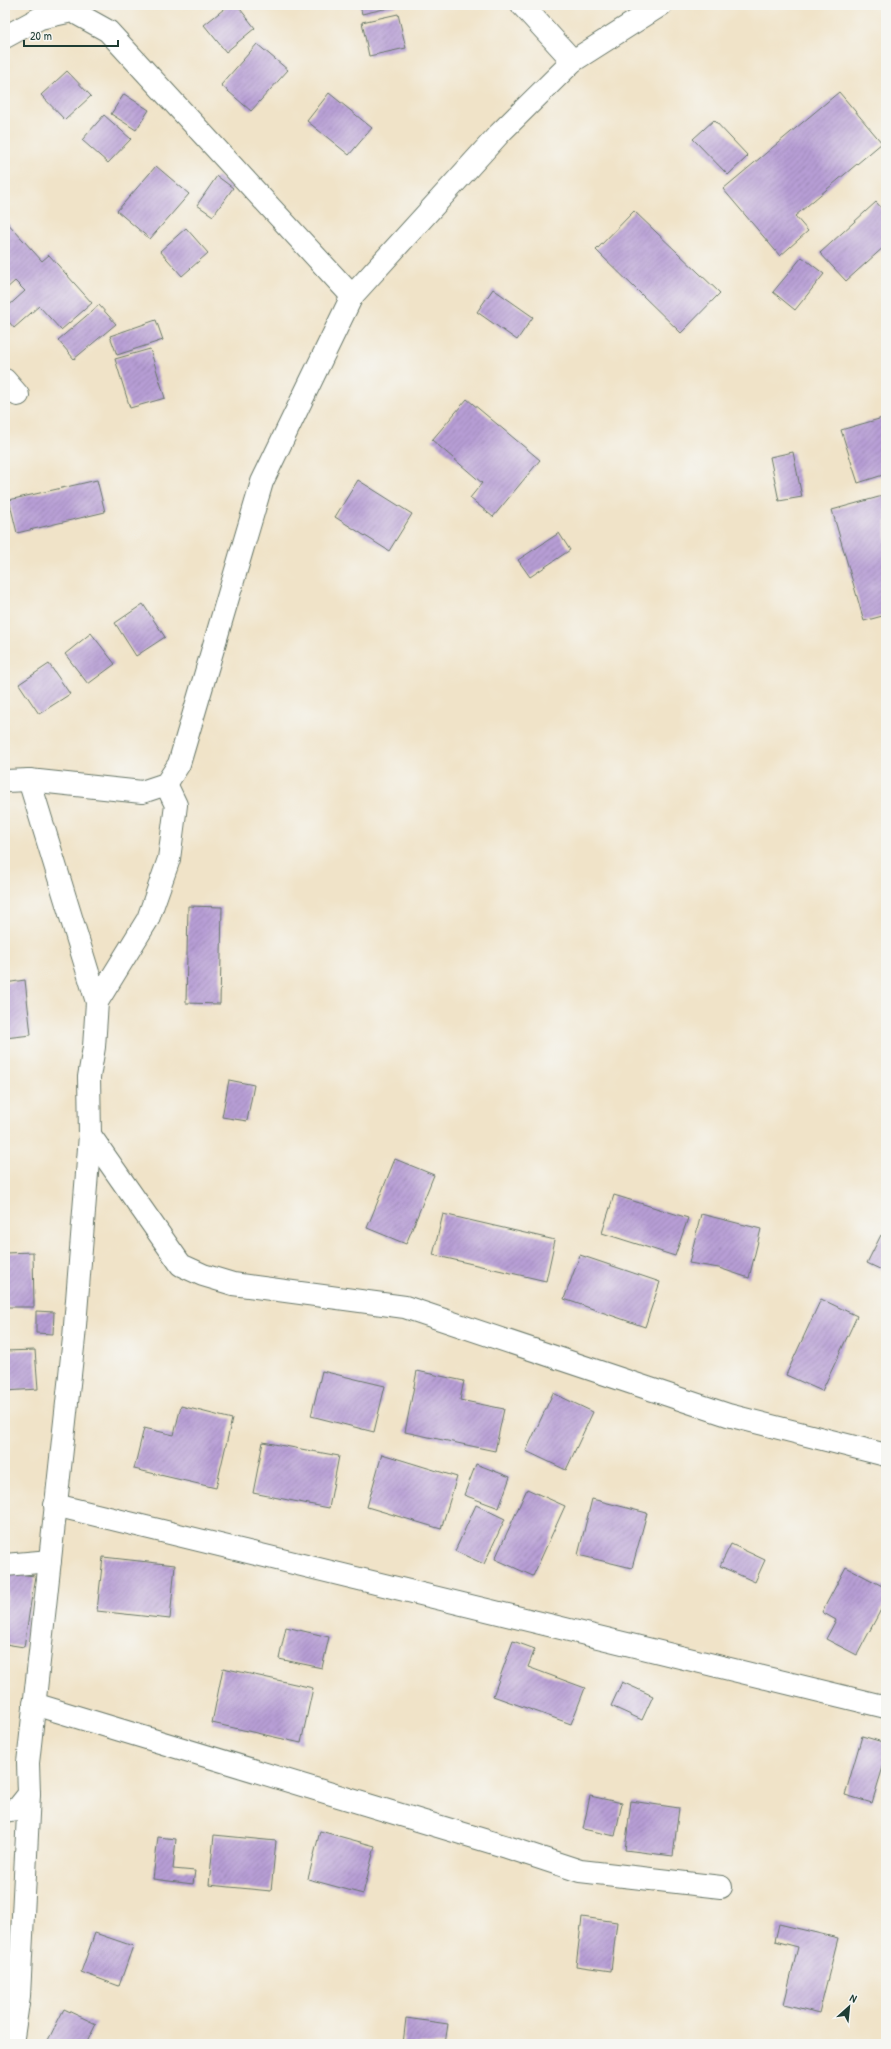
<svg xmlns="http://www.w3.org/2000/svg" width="891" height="2049" font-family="'Patrick Hand',sans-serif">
	<defs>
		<pattern id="building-hatch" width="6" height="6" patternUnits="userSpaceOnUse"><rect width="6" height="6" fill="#b79ed5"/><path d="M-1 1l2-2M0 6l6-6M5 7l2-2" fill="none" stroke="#9482ae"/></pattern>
	</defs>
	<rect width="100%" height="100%" fill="#f6f6f2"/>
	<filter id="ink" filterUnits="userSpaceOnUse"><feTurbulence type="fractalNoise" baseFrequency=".025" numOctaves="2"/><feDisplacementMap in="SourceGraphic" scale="8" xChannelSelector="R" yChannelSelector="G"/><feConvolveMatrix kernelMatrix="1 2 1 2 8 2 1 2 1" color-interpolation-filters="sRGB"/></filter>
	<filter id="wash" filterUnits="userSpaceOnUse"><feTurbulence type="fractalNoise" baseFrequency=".012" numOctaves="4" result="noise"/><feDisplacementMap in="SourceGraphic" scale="16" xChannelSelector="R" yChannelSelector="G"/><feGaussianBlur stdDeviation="0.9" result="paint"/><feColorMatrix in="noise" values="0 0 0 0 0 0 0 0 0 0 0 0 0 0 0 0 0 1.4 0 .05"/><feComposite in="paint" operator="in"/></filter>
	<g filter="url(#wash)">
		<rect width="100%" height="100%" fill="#f0e3c8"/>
		<g id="blocks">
			<g fill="url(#building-hatch)">
				<path d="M229,5H237L255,28L226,52L204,25Z"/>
				<path d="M360,5H397V6L362,14Z"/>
				<path d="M398,14L406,48L369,56L362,22Z"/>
				<path d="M257,44L288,70L251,111L221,85Z"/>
				<path d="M67,71L91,96L65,120L41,95Z"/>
				<path d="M839,92L882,143L795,216L808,231L780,256L723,189Z"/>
				<path d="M329,93L372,128L349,155L307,121Z"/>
				<path d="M124,94L149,110L136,130L111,114Z"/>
				<path d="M104,115L131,139L108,163L82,140Z"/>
				<path d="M714,120L748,156L728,175L693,139Z"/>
				<path d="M156,166L189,194L150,239L117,211Z"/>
				<path d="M217,176L233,188L213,216L197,205Z"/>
				<path d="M876,202L886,213V245L846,281L820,253Z"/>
				<path d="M634,211L720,293L681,333L596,250Z"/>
				<path d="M5,220L42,261L49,255L92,303L61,330L39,306L14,328L5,317V309L25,291L15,281L5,290Z"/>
				<path d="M186,228L208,253L182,276L160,251Z"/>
				<path d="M802,257L824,274L795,310L773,292Z"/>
				<path d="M493,289L533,317L517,340L477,312Z"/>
				<path d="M99,305L116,324L74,359L58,340Z"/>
				<path d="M156,320L163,340L117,355L110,336Z"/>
				<path d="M150,349L165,398L130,408L115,359Z"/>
				<path d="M467,399L540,460L493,517L470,498L482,483L432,440Z"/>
				<path d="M886,417V474L858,483L841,430Z"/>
				<path d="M793,452L802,497L779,501L770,457Z"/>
				<path d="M97,480L105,512L17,533L9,500Z"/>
				<path d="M358,480L412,514L389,551L335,517Z"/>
				<path d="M886,495V615L864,621L832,510Z"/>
				<path d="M559,533L570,550L530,577L518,560Z"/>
				<path d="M143,604L165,637L136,656L115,623Z"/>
				<path d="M91,633L115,664L88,684L65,654Z"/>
				<path d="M49,664L70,694L39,714L19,684Z"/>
				<path d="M188,906L222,907L220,1004L186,1003Z"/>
				<path d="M25,980L31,1035L5,1038V983Z"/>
				<path d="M229,1080L254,1085L247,1121L222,1117Z"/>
				<path d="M395,1159L434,1175L406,1244L367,1228Z"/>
				<path d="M614,1195L688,1218L675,1256L602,1233Z"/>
				<path d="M443,1214L555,1240L546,1281L433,1255Z"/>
				<path d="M701,1214L761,1229L749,1278L719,1268L689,1263Z"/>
				<path d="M881,1235L886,1238V1272L867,1263Z"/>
				<path d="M33,1252L34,1307H5V1253Z"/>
				<path d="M580,1255L660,1282L645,1327L564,1299Z"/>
				<path d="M821,1299L857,1316L822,1391L786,1375Z"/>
				<path d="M36,1311L54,1312L53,1334L36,1333Z"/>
				<path d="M35,1350L38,1389L5,1391V1351Z"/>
				<path d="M322,1371L385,1386L374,1432L311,1416Z"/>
				<path d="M417,1371L464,1381L460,1400L504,1409L495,1451L405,1432Z"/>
				<path d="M553,1393L593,1412L566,1470L526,1451Z"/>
				<path d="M181,1406L232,1419L216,1488L134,1469L144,1428L174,1435Z"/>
				<path d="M263,1442L339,1456L329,1508L253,1493Z"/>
				<path d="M382,1454L457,1477L441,1529L367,1507Z"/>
				<path d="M476,1464L510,1477L499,1508L464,1495Z"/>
				<path d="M527,1489L565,1506L533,1576L495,1559Z"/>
				<path d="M592,1499L647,1513L632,1568L578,1555Z"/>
				<path d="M476,1505L505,1519L484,1564L455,1551Z"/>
				<path d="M731,1544L765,1560L755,1582L720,1566Z"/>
				<path d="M103,1557L175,1565L170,1619L97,1611Z"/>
				<path d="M846,1567L886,1588V1600L857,1655L826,1639L836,1620L822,1612Z"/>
				<path d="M10,1573L35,1576L24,1647L5,1644V1610Z"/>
				<path d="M286,1627L329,1637L322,1668L279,1659Z"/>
				<path d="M513,1641L535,1649L528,1667L585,1688L571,1724L493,1696Z"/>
				<path d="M223,1668L313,1688L301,1743L212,1723Z"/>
				<path d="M622,1682L653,1696L642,1720L611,1706Z"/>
				<path d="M862,1736L886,1743V1757L872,1803L845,1795Z"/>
				<path d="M590,1796L622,1803L615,1836L583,1829Z"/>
				<path d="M631,1801L679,1808L673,1856L625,1850Z"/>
				<path d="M320,1831L375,1846L363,1894L308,1879Z"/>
				<path d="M214,1835L276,1841L271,1891L209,1885Z"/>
				<path d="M158,1837L176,1839L173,1869L195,1871L193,1884L153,1879Z"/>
				<path d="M582,1917L617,1922L611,1971L576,1966Z"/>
				<path d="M779,1924L838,1938L819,2013L784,2004L798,1947L775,1941Z"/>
				<path d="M95,1933L133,1946L119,1986L81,1972Z"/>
				<path d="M64,2009L96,2024L86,2044H46Z"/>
				<path d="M406,2018L448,2024L445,2044H403Z"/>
			</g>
		</g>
	</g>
	<g filter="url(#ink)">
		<use href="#blocks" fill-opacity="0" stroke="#687768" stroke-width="1"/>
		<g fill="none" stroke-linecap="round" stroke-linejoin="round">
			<defs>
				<g id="minor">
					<path d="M522,5L573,61"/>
					<path d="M5,37L40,18L72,11L108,31L352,296"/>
					<path d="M5,380L18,395"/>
					<path d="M29,780L97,1002"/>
					<path d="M5,781L29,780L142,792L166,784L179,764L262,482L352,296L500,133L573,61L661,5"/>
					<path d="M90,1135L181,1265L203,1275L233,1284L405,1307L728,1415L886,1455"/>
					<path d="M55,1505L886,1707"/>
					<path d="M5,1565L50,1561"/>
					<path d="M34,1704L507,1847L580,1871L721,1887"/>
					<path d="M5,1811L17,1809L29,1794L28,1763L74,1338L90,1135L89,1077L94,1047L97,1002L148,919L169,859L176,805L166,784"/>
					<path d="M12,2044L19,1996L29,1794"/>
				</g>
			</defs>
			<use href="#minor" stroke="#687768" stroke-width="24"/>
			<use href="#minor" stroke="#fff" stroke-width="22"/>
		</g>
	</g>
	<rect width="891" height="2049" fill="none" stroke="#f6f6f2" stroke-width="20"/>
	<g transform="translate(849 2007) rotate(27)" stroke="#f6f6f2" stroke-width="3" paint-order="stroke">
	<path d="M0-3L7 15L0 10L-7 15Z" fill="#1f3d34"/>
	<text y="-6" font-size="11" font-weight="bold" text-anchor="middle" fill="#1f3d34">N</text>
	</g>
	<path d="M24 40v6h94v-6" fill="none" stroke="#1f3d34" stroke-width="2"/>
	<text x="30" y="40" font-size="12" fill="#1f3d34" stroke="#f6f6f2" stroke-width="3" paint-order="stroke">20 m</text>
</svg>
